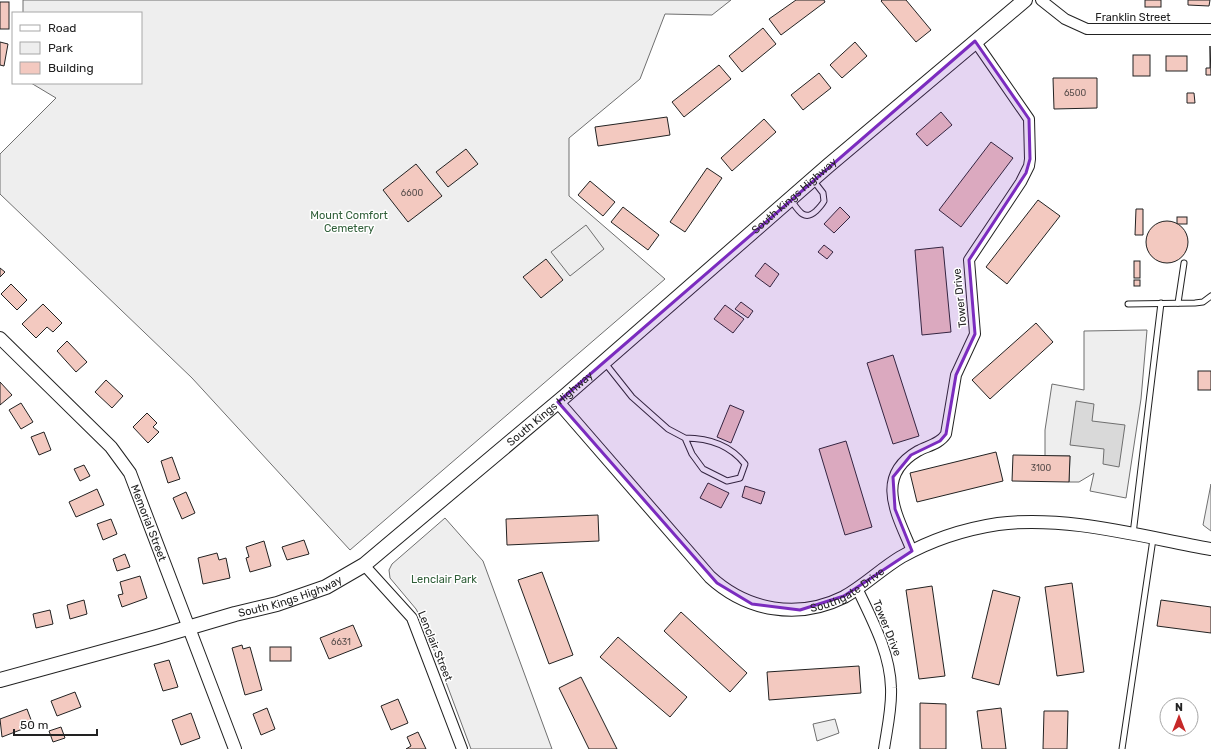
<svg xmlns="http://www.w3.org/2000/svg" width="1211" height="749" font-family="Rubik,sans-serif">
	<rect width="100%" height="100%" fill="#fff"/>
	<g fill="#eee" stroke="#6f6f6f">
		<path d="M23,0H731L712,15L665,14L640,79L569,138V196L665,279L350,550L192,378L0,194V154L56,98L31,83H141V13H23Z"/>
		<path d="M1147,330L1141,399L1126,498L1090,491L1094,473L1079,482H1069L1070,456H1045V430L1052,384L1084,390V331Z"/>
		<path d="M445,518L483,561L552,749H471L425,626L416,609L390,578L389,570L392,564Z"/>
		<path d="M835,719L839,733L817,741L813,724Z"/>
	</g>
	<g fill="#ededed" stroke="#6f6f6f">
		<path d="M586,225L604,249L570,276L551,252Z"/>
		<path d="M1211,484V531L1203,525Z"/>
	</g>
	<path fill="#d9d9d9" stroke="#6f6f6f" d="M1076,401L1094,404L1092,421L1125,425L1119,467L1103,464L1104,449L1070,445Z"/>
	<g fill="#f3c9c0" stroke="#222">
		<path d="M796,0H824L825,2L781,35L769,19Z"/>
		<path d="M882,0H906L931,30L916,42L881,1Z"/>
		<rect x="1145" y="0" width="16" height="7"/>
		<path d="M1188,0H1210L1209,6L1188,5Z"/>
		<rect x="0" y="2" width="9" height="27"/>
		<path d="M763,28L776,44L742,72L729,56Z"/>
		<path d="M0,42L8,44L4,66L0,65Z"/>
		<path d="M855,42L867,56L842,78L830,65Z"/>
		<path d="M1210,46L1211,75H1206V68H1210Z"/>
		<rect x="1133" y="55" width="17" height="21"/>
		<rect x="1166" y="56" width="21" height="15"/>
		<path d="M719,65L731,79L684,117L672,102Z"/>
		<path d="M819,73L831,88L803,110L791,95Z"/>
		<path d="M1053,78H1097V108L1054,109Z"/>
		<path d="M1187,93H1194L1195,103H1187Z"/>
		<path d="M941,112L952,125L927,146L916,134Z"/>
		<path d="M667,117L670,135L598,146L595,127Z"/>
		<path d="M764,119L776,132L732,171L721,158Z"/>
		<path d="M991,142L1013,158L961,227L939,210Z"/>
		<path d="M466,149L478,164L448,187L436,172Z"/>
		<path d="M416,164L442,196L408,222L383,190Z"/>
		<path d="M707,168L722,178L685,232L670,222Z"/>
		<path d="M590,181L615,202L603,216L578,195Z"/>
		<path d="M1038,200L1060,216L1007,284L986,267Z"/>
		<path d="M623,207L659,235L648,250L611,222Z"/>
		<path d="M840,207L850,217L834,233L824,224Z"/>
		<path d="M1136,209H1143V235H1135Z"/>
		<rect x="1177" y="217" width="10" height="7"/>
		<circle cx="1167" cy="242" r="21"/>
		<path d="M824,245L833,252L827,259L818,252Z"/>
		<path d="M943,247L951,332L922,335L915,250Z"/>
		<path d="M546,259L563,280L541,298L523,277Z"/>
		<rect x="1134" y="261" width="6" height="17"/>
		<path d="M765,263L779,274L770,287L755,276Z"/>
		<path d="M0,268L5,272L0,277Z"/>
		<rect x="1134" y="280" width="6" height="6"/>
		<path d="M11,284L27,300L17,310L1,294Z"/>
		<path d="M741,302L753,311L748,318L735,309Z"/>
		<path d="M43,304L62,323L53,332L47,327L36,338L22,324Z"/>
		<path d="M725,305L744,319L733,333L714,319Z"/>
		<path d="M1036,323L1053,342L990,399L972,380Z"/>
		<path d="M67,341L87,362L76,372L57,351Z"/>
		<path d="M893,355L919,436L893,444L867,363Z"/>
		<rect x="1198" y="371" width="13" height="19"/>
		<path d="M106,380L123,396L112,408L95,392Z"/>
		<path d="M0,382L12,395L0,405Z"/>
		<path d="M21,403L33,422L21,429L9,410Z"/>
		<path d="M730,405L744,411L731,443L717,437Z"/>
		<path d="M147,413L157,423L153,427L159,432L148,443L133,427Z"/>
		<path d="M44,432L51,450L39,455L31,437Z"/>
		<path d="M846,441L872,527L845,535L819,449Z"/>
		<path d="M996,452L1003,481L917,502L910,473Z"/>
		<path d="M1013,455L1070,456L1069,482L1012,481Z"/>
		<path d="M172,457L180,479L168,483L161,461Z"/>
		<path d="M84,465L90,476L80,481L74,469Z"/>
		<path d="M708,483L729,493L721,508L700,498Z"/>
		<path d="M745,486L765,492L761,504L742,497Z"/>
		<path d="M97,489L104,505L76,517L69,502Z"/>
		<path d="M186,492L195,513L182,519L173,498Z"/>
		<path d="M598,515L599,541L507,545L506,519Z"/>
		<path d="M111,519L117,534L103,540L97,524Z"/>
		<path d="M304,540L309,554L287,560L282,547Z"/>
		<path d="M264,541L271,566L250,572L246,558L249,557L246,547Z"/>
		<path d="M217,553L219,560L226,558L230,578L203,584L198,558Z"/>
		<path d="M125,554L130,567L117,571L113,559Z"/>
		<path d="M542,572L573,655L549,664L518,580Z"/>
		<path d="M140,576L147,598L122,607L118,595L123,594L120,582Z"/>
		<path d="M1072,583L1084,672L1057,676L1045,587Z"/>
		<path d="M932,586L945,676L919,679L906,590Z"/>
		<path d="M993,590L1020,597L999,685L972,678Z"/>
		<path d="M84,600L87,614L70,619L67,605Z"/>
		<path d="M1161,600L1211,607V633L1157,626Z"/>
		<path d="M50,610L53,624L36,628L33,614Z"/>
		<path d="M681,612L747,673L730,692L664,631Z"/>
		<path d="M353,625L362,646L329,659L320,638Z"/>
		<path d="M618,637L687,697L670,717L600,657Z"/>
		<path d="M242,645L243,649L250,647L262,690L245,695L232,648Z"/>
		<rect x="270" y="647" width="21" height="14"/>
		<path d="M169,660L178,687L163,691L154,664Z"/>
		<path d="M859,666L861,693L769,700L767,672Z"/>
		<path d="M581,677L617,749H589L559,688Z"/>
		<path d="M75,692L81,707L57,716L51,701Z"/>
		<path d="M398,699L408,723L391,730L381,706Z"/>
		<path d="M920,703L946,704V749H920Z"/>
		<path d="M267,708L275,729L261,735L253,714Z"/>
		<path d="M1001,708L1006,749H982L977,711Z"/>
		<path d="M27,709L33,725L2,737L0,719Z"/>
		<path d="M1044,711H1068L1067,749H1043Z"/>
		<path d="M191,713L200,738L181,745L172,720Z"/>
		<path d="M61,727L65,738L53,742L49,731Z"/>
		<path d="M418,732L426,749H406L411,746L407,737Z"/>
	</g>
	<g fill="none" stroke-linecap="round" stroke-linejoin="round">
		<defs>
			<g id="service">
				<path d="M791,200C798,210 804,222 816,211C819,208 822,205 824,201L823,193L813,180"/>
				<path d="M1178,303L1184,263"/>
				<path d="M1128,304L1195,303L1203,302L1211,296"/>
				<path d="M605,363L632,397L668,429L685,438L692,454L703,469L727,481L740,478L745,464C730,445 709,438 685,438"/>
				<path d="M1133,534L1161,303"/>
				<path d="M1122,749L1153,539"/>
			</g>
			<g id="minor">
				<path d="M1041,0L1065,19L1087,29H1211"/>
				<path d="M912,551C898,516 873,477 918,451C927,446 940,444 946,434L956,375L975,334L969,260L1021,182L1029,166L1030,159L1029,119L975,41"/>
				<path d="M364,565L412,618L462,749"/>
				<path d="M857,588C872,620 890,652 891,688C892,708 887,729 884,749"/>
			</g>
			<g id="tertiary">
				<path id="s1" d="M0,338L111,447L130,473L235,749"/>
				<path id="s2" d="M558,402L710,577C747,611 798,620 844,597C864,586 881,569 901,557C931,540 965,529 998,524C1067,515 1143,537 1211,549"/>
			</g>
			<g id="secondary">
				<path id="s3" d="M0,680L157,637L235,614L277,604L326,587L364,565L565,396L829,165L1025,0"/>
			</g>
		</defs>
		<use href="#service" stroke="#222" stroke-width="7"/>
		<use href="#minor" stroke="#222" stroke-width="12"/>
		<use href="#tertiary" stroke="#222" stroke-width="14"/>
		<use href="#secondary" stroke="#222" stroke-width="16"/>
		<use href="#service" stroke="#fff" stroke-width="5"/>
		<use href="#minor" stroke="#fff" stroke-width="10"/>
		<use href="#tertiary" stroke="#fff" stroke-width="12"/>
		<use href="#secondary" stroke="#fff" stroke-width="14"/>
	</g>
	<path fill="#7b2cbf" fill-opacity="0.2" stroke="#7b2cbf" stroke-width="3" stroke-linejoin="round" d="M975,41L1029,119L1030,159L1026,173L969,260L975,334L956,375L946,434L940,441L911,455L893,477L895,509L912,551L844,596L800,610L752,604L717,583L558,402Z"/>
	<g text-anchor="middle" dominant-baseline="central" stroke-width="3" stroke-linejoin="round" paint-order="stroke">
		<g font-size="9" fill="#564c4a">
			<text x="1075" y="93">6500</text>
			<text x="412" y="193">6600</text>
			<text x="1041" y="468">3100</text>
			<text x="341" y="642">6631</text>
		</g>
		<g font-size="11" fill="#222" stroke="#fff">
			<text x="1133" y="17">Franklin Street</text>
			<text stroke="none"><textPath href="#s3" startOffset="950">South Kings Highway</textPath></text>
			<text transform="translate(960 298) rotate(-96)">Tower Drive</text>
			<text stroke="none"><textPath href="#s3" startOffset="626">South Kings Highway</textPath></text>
			<text stroke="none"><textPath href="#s1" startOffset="241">Memorial Street</textPath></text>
			<text stroke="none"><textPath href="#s2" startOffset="382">Southgate Drive</textPath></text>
			<text stroke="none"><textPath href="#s3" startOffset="302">South Kings Highway</textPath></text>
			<text transform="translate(887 628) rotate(68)">Tower Drive</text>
			<text transform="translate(435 646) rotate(68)">Lenclair Street</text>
		</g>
		<g font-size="11" fill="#2f5e38" stroke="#fff">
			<text x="349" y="215">Mount Comfort<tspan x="349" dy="13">Cemetery</tspan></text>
			<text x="444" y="579">Lenclair Park</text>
		</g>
	</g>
	<rect x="12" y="12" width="130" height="72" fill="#ffffff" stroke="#a7a7a7"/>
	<rect x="20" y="25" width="20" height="6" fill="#ffffff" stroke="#a7a7a7"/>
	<text x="48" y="32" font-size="12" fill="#222222">Road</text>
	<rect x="20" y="42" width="20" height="12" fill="#eeeeee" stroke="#a7a7a7"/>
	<text x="48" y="52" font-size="12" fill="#222222">Park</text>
	<rect x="20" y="62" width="20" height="12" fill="#f3c9c0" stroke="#a7a7a7"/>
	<text x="48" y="72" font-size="12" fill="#222222">Building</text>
	<g transform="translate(1179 717)"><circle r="19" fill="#ffffff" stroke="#a7a7a7"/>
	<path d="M0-3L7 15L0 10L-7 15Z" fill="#c62828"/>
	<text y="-6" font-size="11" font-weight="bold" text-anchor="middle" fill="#222222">N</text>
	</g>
	<path d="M14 729v6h83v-6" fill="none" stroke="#222222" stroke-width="2"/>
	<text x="20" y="729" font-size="12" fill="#222222" stroke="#ffffff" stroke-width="3" paint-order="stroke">50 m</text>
</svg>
